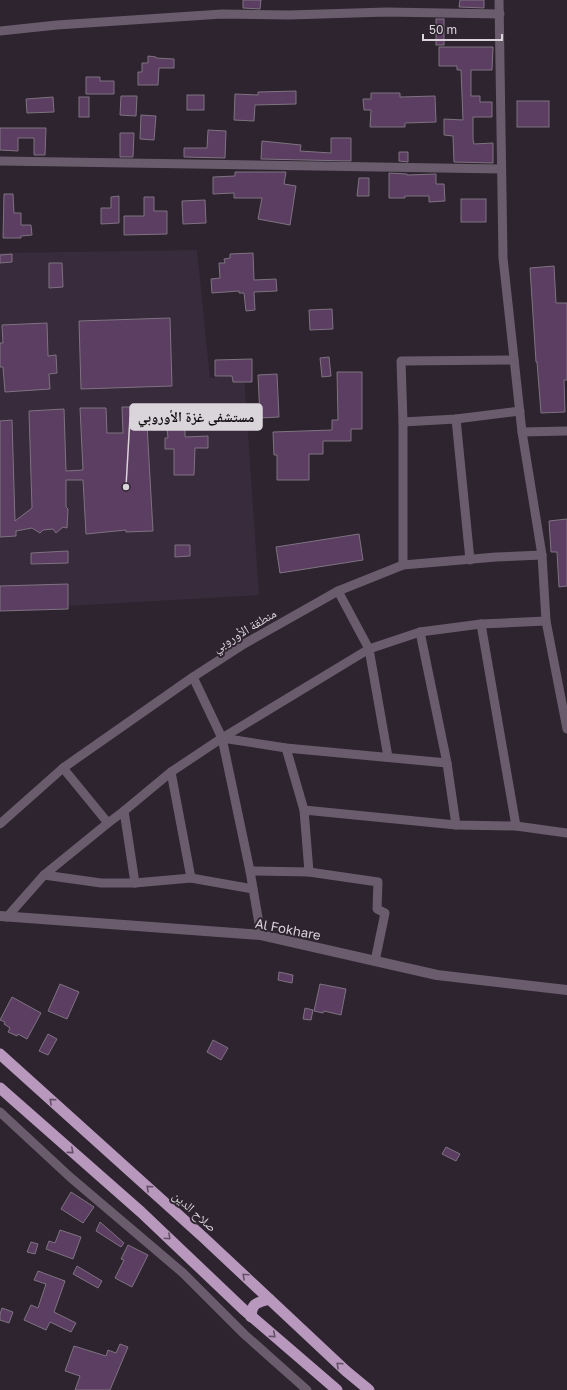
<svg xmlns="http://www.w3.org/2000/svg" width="567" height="1390" font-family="'Golos Text','Noto Naskh Arabic',sans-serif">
	<rect width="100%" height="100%" fill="#2d242f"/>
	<path fill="#382b3b" d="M197,250L210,378L244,373L259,595L0,610V253Z"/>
	<g fill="#5c3e62" stroke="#7e7380">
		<path d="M243,0H261L260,9L243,8Z"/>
		<path d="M460,0H484V8L459,7Z"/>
		<rect x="436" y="19" width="8" height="26"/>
		<path d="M439,47H493L492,70H471V96H480V102H492V117H473V139L474,144L493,143V163L454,162L453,136L444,135V119L463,120L461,70H457V66H439Z"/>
		<path d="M148,56L156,57V58L174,59V68H159L158,85H138V72H142V63H148Z"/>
		<path d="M86,77H100V81H114V94H86Z"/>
		<path d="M296,91V104L255,105L254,121L234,120L235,94L258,95V92Z"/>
		<path d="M371,93H400V97L435,96L436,122L405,123V127H370L371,110H364L363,99H371Z"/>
		<rect x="187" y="95" width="17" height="15"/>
		<path d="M121,96H137L136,116L120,115Z"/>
		<path d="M53,97L54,112L27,113L26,99Z"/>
		<rect x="79" y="97" width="10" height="20"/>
		<rect x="517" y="101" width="32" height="26"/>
		<path d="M141,115L156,116L154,140L140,139Z"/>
		<path d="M0,128H46L45,155H34V138H18V151L0,150Z"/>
		<path d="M208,130L226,131L225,158L184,157V148H207Z"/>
		<path d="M120,133H134L133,157H120Z"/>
		<path d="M331,138H351V161L261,159L262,141L301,145L300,151L331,153Z"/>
		<path d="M399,152H408V162L399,161Z"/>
		<path d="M235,172H286L284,184L296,186L290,225L258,219L262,198H234V193L213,194V177L235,176Z"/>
		<path d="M389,173L407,174V175L436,174V184H444L445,201L429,202V196H405V198H389Z"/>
		<path d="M359,178H369V196H357Z"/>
		<path d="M4,194H13L14,213H21V225H31L32,235L21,236V238H3Z"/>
		<path d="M119,196V223L101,224V208H111V197Z"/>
		<path d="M144,197H154V211H167V234L124,235V216H144Z"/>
		<rect x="461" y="199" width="25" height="23"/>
		<path d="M205,200L206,223L183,224L182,201Z"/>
		<path d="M253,253L254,280L276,279L277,291L254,292L255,310L246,311L244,293H239V291L212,293L211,279L220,278L219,263H225L224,259L230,258V254Z"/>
		<path d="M12,254V262L0,263V255Z"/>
		<path d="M49,263H62L63,287L49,288Z"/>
		<path d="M554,266L556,303H567V380H564L565,412L541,413L537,362H536L530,268Z"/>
		<path d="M332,309L333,329L310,330L309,310Z"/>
		<path d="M170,318L172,386L81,389L79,321Z"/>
		<path d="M47,323L48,356L56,355L57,373L49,374L50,389L5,392L3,367H0V343H3L2,325Z"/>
		<path d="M329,357L331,376L322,377L320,358Z"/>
		<path d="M252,359V382H233L232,376H215V360Z"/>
		<path d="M337,372H362V429H351V441H323V454H309V480H277V455H274L273,432L332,430V420H338Z"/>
		<path d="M277,374L279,417L260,418L258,375Z"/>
		<path d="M122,407H146L153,531L126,532V530L86,534L83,480H66V507L68,509L67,528L63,527L56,533L53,529L43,530L40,533L32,528L16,531V536L0,537V421L12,420L15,521L32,508L29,411L64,409L66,471L83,470L80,408H106L107,433H123Z"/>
		<path d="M167,428H185V437L208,436V448H195L194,475H174V449H165V438H168Z"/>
		<path d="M567,519V586L559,587L557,552H551L549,521Z"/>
		<path d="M359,534L363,560L280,573L276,547Z"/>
		<path d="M175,545H190V556L175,557Z"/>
		<path d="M68,551V563L31,564V553Z"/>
		<path d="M68,584V609L0,611V586Z"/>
		<path d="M279,972L293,975L292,983L278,980Z"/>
		<path d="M60,984L79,992L67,1019L48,1011Z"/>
		<path d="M320,984L346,989L341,1015L324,1011L323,1013L314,1011Z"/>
		<path d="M12,997L41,1013L27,1039L18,1034L17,1036L8,1032L10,1028L4,1024L5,1022L0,1020Z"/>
		<path d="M305,1008L313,1010L311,1020L303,1019Z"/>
		<path d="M48,1034L57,1039L48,1055L39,1051Z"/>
		<path d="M213,1040L228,1048L221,1060L207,1052Z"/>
		<path d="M446,1147L460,1154L456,1161L442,1154Z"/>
		<path d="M71,1192L94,1207L83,1223L61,1209Z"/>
		<path d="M100,1222L124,1243L121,1247L96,1231Z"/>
		<path d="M60,1230L81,1237L73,1259L46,1249L49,1241L55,1243Z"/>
		<path d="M31,1242L38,1244L35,1254L27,1252Z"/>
		<path d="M128,1245L148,1255L132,1287L115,1278L124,1260L121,1259Z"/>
		<path d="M77,1266L102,1281L98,1288L73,1274Z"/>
		<path d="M38,1271L65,1281L54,1312L76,1323L71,1332L50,1322L46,1330L24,1320L31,1305L38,1308L46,1284L34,1280Z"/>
		<path d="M2,1308L13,1312L9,1323L0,1320V1314Z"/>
		<path d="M120,1344L128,1347L110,1390H75L80,1376L65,1371L74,1346L106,1356L108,1350L116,1353Z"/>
	</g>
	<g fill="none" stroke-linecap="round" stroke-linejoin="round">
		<g stroke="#6a5c6c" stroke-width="9">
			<path d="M499,0L503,258L522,432L542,555L546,621L567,729"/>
			<path d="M0,31L57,25L222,14L289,15L387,12L500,14"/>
			<path d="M0,161L501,169"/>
			<path d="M456,419L470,560"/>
			<path d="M403,422L456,419L520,411"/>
			<path d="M522,432L567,431"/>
			<path d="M403,565V422L401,361L514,360"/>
			<path d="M338,591L369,649L388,757"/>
			<path d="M481,624L516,826"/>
			<path d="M420,632L447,763L456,825"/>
			<path d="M193,677L222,738L286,748L447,763"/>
			<path d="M222,738L250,871L261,935"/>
			<path d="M286,748L304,810"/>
			<path d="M63,768L108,823"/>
			<path d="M171,772L191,878"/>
			<path d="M124,811L135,883"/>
			<path d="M0,824L63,768L193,677L244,644L338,591L403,565L496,557L542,555"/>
			<path d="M250,871L309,872L378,882L377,909L385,913L375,961"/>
			<path d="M309,872L304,810L456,825L516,826L567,833"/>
			<path d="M44,875L101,883H135L191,878L253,889"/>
			<path d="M7,917L44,875L108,823L124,811L171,772L222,738L369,649L420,632L481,624L546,621"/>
			<path d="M0,1112L70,1177L183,1273L244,1334L307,1390"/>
		</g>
		<path stroke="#6a5c6c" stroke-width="10" d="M0,916L261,935L437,975L567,990"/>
		<g stroke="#b998be" stroke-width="11">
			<path d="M0,1054L203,1237L346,1371L369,1390"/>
			<path d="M0,1088L141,1212L243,1309L337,1390"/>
			<path d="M251,1317C252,1302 257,1303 269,1299"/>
		</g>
	</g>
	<defs><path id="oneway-chevron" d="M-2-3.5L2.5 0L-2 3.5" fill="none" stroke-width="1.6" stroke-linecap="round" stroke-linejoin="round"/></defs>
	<g stroke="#655268">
		<use href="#oneway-chevron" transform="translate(52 1101) rotate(-138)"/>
		<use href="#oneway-chevron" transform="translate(71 1151) rotate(41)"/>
		<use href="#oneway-chevron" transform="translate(149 1188) rotate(-138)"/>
		<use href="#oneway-chevron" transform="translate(168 1237) rotate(43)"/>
		<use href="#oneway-chevron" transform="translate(245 1276) rotate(-137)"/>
		<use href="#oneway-chevron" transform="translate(273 1335) rotate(40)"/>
		<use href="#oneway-chevron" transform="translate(339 1365) rotate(-137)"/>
	</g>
	<g text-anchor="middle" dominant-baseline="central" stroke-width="4" stroke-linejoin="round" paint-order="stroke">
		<g font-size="13" fill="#dad4db" stroke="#2d242f">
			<text transform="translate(244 630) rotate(-31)">منطقة الأوروبي</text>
			<text transform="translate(288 929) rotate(11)">Al Fokhare</text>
			<text transform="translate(195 1211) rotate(42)">صلاح الدين</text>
		</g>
	</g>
	<path fill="none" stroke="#dad4db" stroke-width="1.5" d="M126 487L130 417"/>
	<circle fill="#dad4db" stroke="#2d242f" stroke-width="1.5" cx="126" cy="487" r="4"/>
	<rect fill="#dad4db" stroke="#dad4db" stroke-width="1.5" x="130" y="404" width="132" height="26" rx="4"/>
	<g font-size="14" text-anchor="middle" font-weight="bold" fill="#111">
		<text x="196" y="422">مستشفى غزة الأوروبي</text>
	</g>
	<path d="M423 34v6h79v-6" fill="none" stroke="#dad4db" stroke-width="2"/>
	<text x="429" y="34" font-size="12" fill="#dad4db" stroke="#2d242f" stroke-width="3" paint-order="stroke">50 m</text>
</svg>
